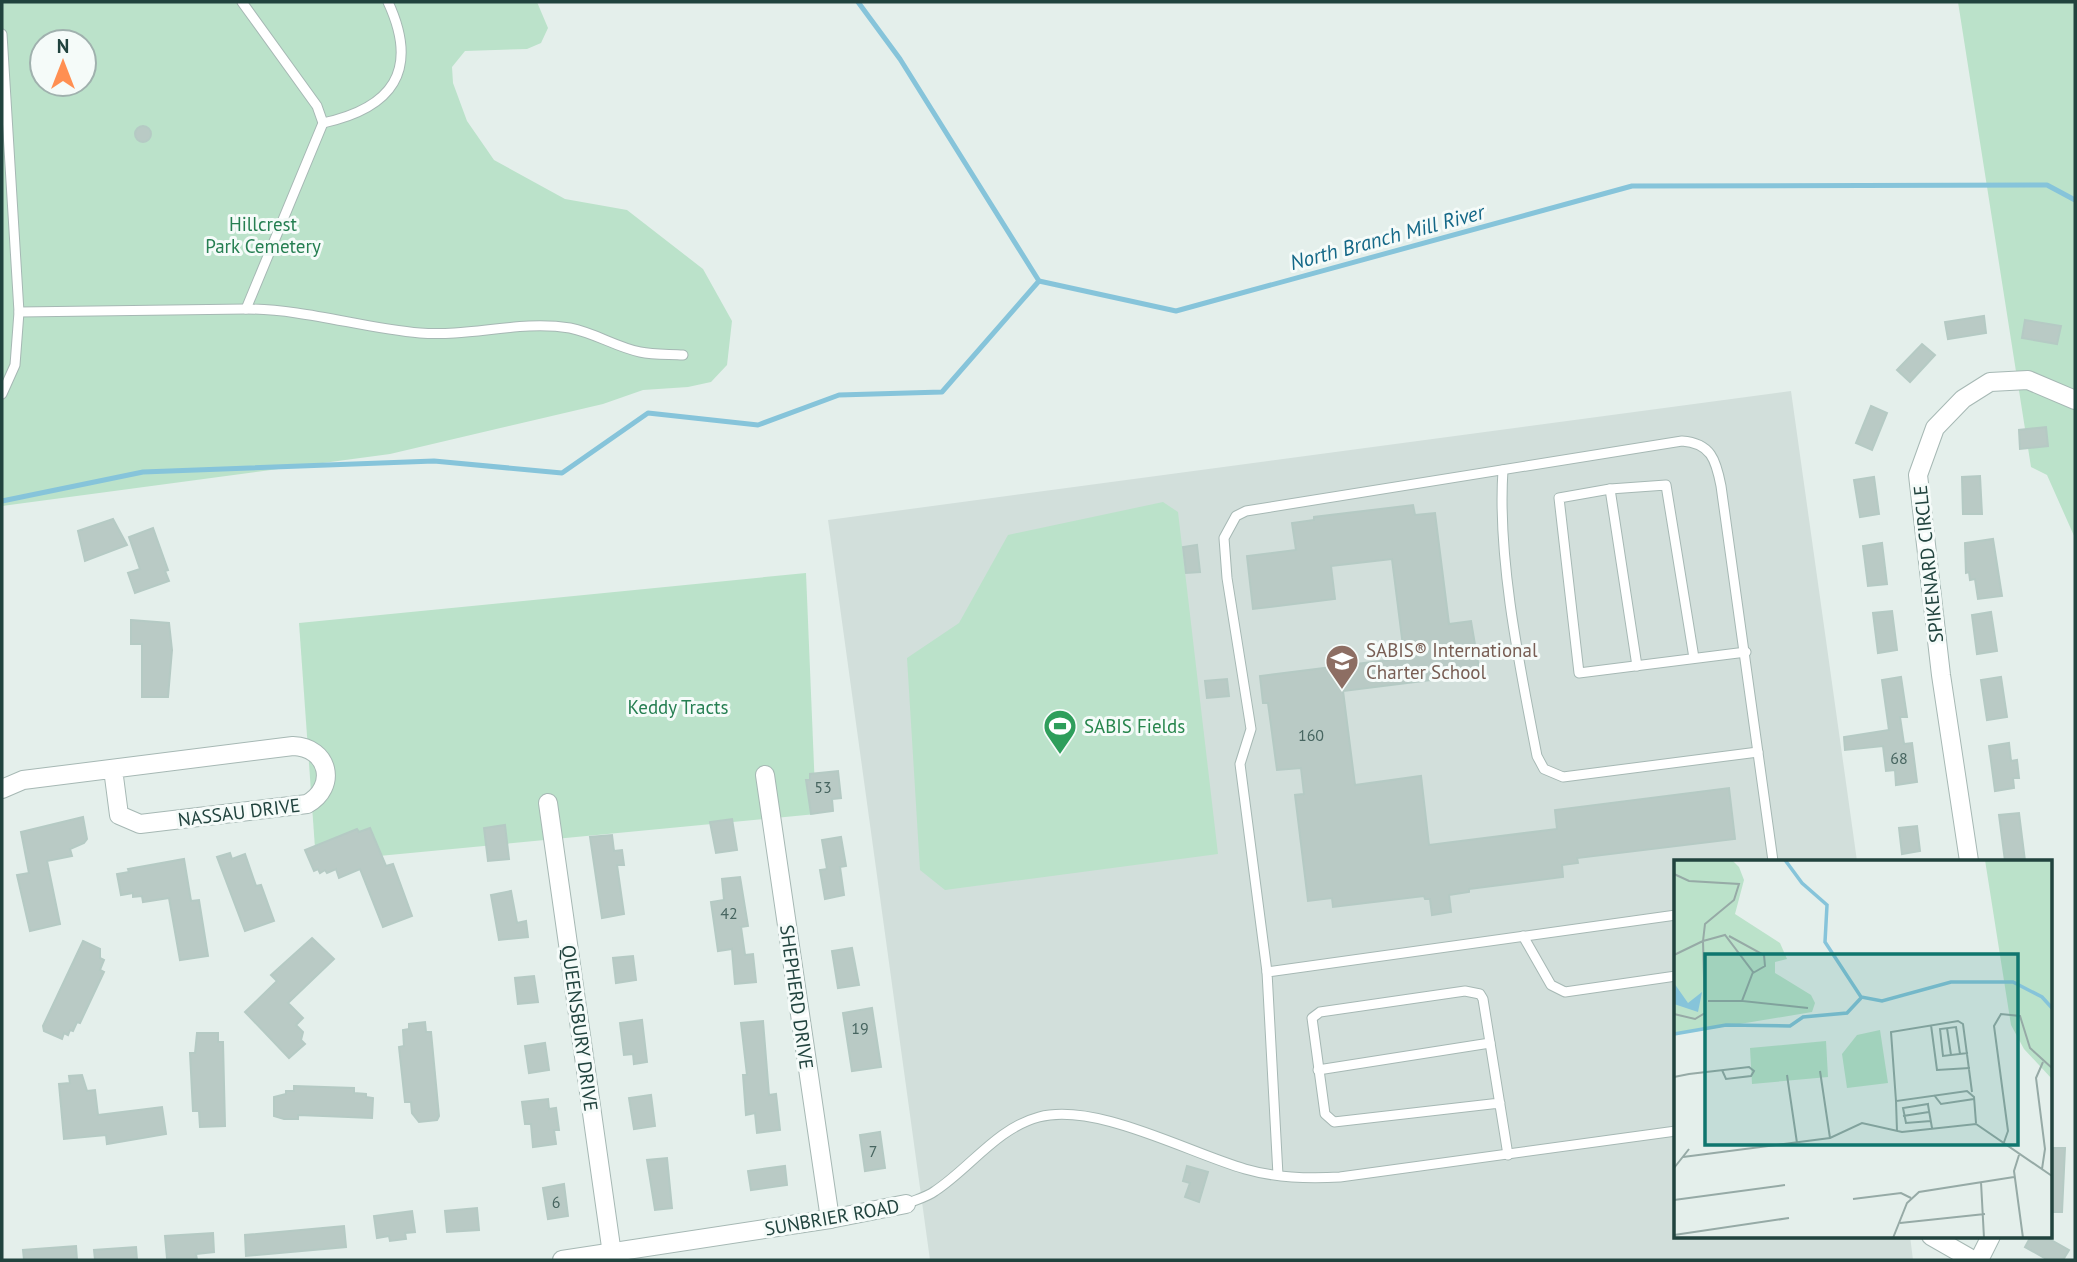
<svg xmlns="http://www.w3.org/2000/svg" width="2077" height="1262" font-family="'PT Sans',sans-serif">
	<rect width="100%" height="100%" fill="#e4efeb"/>
	<path fill="#d2dfdb" d="M1791,391L1857,861H1676V1236H1910L1913,1260H930L828,520Z"/>
	<g fill="#bbe2ca" fill-rule="evenodd">
		<path d="M2,2H537L548,28L541,43L527,49L465,51L452,67L453,83L467,121L494,160L565,199L627,210L703,269L732,321L727,365L711,382L688,387L643,390L603,404L390,454L2,506ZM42,42H84V84H42Z"/>
		<path d="M1958,2H2075V538L2047,475L2031,467Z"/>
		<path d="M1163,502L1178,512L1218,854L945,890L920,870L907,658L959,623L1008,535Z"/>
		<path d="M806,573L816,814L316,862L299,623Z"/>
	</g>
	<g fill="none" stroke-linecap="round" stroke-linejoin="round">
		<g stroke="#86c4da" stroke-width="5">
			<path d="M858,2L900,59L1039,281L1176,311L1632,186L2047,185L2075,200"/>
			<path d="M2,501L143,472L434,461L562,473L648,413L758,425L839,395L942,392L1039,281"/>
		</g>
	</g>
	<g fill="#b9cac5" stroke="#b5cac4" stroke-width="2">
		<circle cx="143" cy="134" r="8"/>
		<path d="M1984,316L1986,333L1948,339L1945,322Z"/>
		<path d="M2025,320L2061,326L2057,344L2022,338Z"/>
		<path d="M1922,344L1935,355L1910,382L1897,370Z"/>
		<path d="M1871,406L1887,413L1872,450L1856,443Z"/>
		<path d="M2046,427L2048,446L2020,449L2019,430Z"/>
		<path d="M1980,476L1982,514H1963L1962,477Z"/>
		<path d="M1874,477L1879,514L1860,517L1854,480Z"/>
		<path d="M1413,505L1415,515L1435,513L1449,624L1471,621L1480,674L1343,691L1355,785L1421,776L1429,845L1557,829L1555,810L1729,788L1735,839L1577,858L1578,863L1562,865L1563,877L1469,889V892L1449,895L1451,912L1432,915L1430,899H1425L1424,896L1333,907L1332,898L1308,901L1295,795L1304,794L1301,768L1277,770L1268,703H1263L1260,676L1388,660V656L1404,654L1392,559L1331,566L1335,599L1253,609L1247,556L1296,550L1292,523L1314,520V517Z"/>
		<path d="M113,519L127,545L85,561L78,531Z"/>
		<path d="M153,528L168,570L165,571L169,581L135,593L128,573L140,569L129,537Z"/>
		<path d="M1993,539L2002,596L1978,599L1975,579L1970,580L1969,572L1966,573L1965,543Z"/>
		<path d="M1882,543L1887,584L1868,586L1863,546Z"/>
		<path d="M1197,545L1200,572L1186,573L1183,547Z"/>
		<path d="M1892,611L1897,650L1878,653L1873,613Z"/>
		<path d="M1991,612L1997,651L1977,654L1972,615Z"/>
		<path d="M131,620L169,623L172,650L168,697H142V644H131Z"/>
		<path d="M1901,677L1907,717H1900L1904,744L1912,743L1917,782L1896,785L1895,770L1886,771L1883,746L1845,750L1844,737L1889,730L1882,680Z"/>
		<path d="M2001,677L2007,717L1987,720L1981,680Z"/>
		<path d="M1227,679L1229,696L1207,698L1205,681Z"/>
		<path d="M2009,743L2011,761L2017,760L2019,778H2013L2014,788L1995,791L1989,746Z"/>
		<path d="M838,771L841,798L832,799L833,811L811,814L806,780H810V774Z"/>
		<path d="M2019,813L2025,861H2005L1999,815Z"/>
		<path d="M83,817L87,839L84,843L70,849L72,856L47,861L60,924L30,931L17,875L29,873L21,832Z"/>
		<path d="M732,819L737,850L716,853L710,822Z"/>
		<path d="M505,825L509,859L488,861L484,828Z"/>
		<path d="M1917,826L1920,851L1902,854L1899,828Z"/>
		<path d="M370,828L386,866L393,864L412,916L383,927L360,869L339,878L336,869L327,873L325,870L320,873L318,869L314,871L305,850L357,829L359,832Z"/>
		<path d="M612,835L614,851L622,850L624,865H617L624,914L602,918L590,837Z"/>
		<path d="M841,837L846,866L840,867L844,895L825,899L820,870L827,869L822,840Z"/>
		<path d="M230,853L232,859L245,854L256,886L261,885L274,921L245,931L217,857Z"/>
		<path d="M184,859L191,901L199,900L208,956L180,960L169,898L143,902L142,896L133,897V893L121,895L117,874L129,872L128,869Z"/>
		<path d="M740,877L748,926L741,927L745,955L753,954L756,982L735,984L732,949L718,951L711,902L724,900L722,879Z"/>
		<path d="M511,891L517,923L526,921L528,937L499,940L491,895Z"/>
		<path d="M312,938L334,959L288,1003L303,1018L296,1025L303,1032L301,1040L305,1044L289,1058L245,1012L277,981L271,975Z"/>
		<path d="M83,941L100,949V958L104,960L100,970L104,972L80,1023L77,1022L73,1031L70,1030L68,1035L64,1033L62,1039L44,1031L43,1026Z"/>
		<path d="M852,948L859,985L838,988L832,951Z"/>
		<path d="M633,956L636,980L616,983L613,958Z"/>
		<path d="M534,976L538,1002L518,1004L515,978Z"/>
		<path d="M872,1008L881,1067L852,1071L843,1013Z"/>
		<path d="M642,1020L647,1062L634,1064L633,1054L624,1055L620,1023Z"/>
		<path d="M763,1021L769,1095L776,1094L780,1130L757,1133L755,1113L746,1115L743,1075H747L741,1023Z"/>
		<path d="M425,1022L426,1032H431L439,1116L437,1120L419,1122L412,1113L411,1102H405L399,1047L404,1046L403,1030L409,1029V1024Z"/>
		<path d="M197,1033H218V1042H223L225,1126L200,1127L199,1111H193L190,1053H195Z"/>
		<path d="M545,1043L549,1070L529,1073L525,1046Z"/>
		<path d="M82,1075L87,1091L95,1090L98,1115L162,1107L166,1134L107,1144L106,1135L64,1139L59,1084L70,1083L69,1076Z"/>
		<path d="M294,1086L354,1088V1093L366,1094V1097L373,1098L372,1118L298,1115V1119H284L274,1116V1097L286,1094V1091H294Z"/>
		<path d="M651,1095L655,1126L634,1129L629,1098Z"/>
		<path d="M548,1099L549,1109L556,1108L559,1130H554L556,1144L533,1147L531,1124H525L522,1102Z"/>
		<path d="M880,1132L885,1168L865,1171L860,1135Z"/>
		<path d="M2051,1148H2065L2062,1212H2051Z"/>
		<path d="M667,1158L672,1208L655,1210L647,1160Z"/>
		<path d="M785,1166L787,1185L751,1190L748,1171Z"/>
		<path d="M1187,1166L1208,1172L1199,1202L1185,1197L1190,1183L1183,1181Z"/>
		<path d="M564,1184L568,1216L548,1219L543,1188Z"/>
		<path d="M477,1208L479,1230L447,1232L445,1211Z"/>
		<path d="M412,1211L415,1232L405,1233L406,1239L390,1241L389,1236L377,1238L374,1216Z"/>
		<path d="M344,1226L346,1247L246,1256L245,1235Z"/>
		<path d="M213,1233L214,1252L196,1254L197,1260L167,1258L165,1236Z"/>
		<path d="M2031,1236H2044L2069,1250L2063,1260H2048L2025,1247Z"/>
		<path d="M76,1246L77,1260H24L23,1250Z"/>
		<path d="M136,1247L137,1260H95L94,1250Z"/>
	</g>
	<g fill="none" stroke-linecap="round" stroke-linejoin="round">
		<defs>
			<g id="service">
				<path d="M242,2L317,106L323,123L246,309C305,309 362,328 420,333C471,337 519,320 570,328C595,333 616,347 640,352C654,355 670,354 683,355"/>
				<path d="M2,34L19,312L15,365L2,394"/>
				<path d="M323,123C392,108 420,71 388,2"/>
				<path d="M19,312L246,309"/>
				<path d="M1503,470C1497,558 1520,668 1537,756L1544,769L1563,777L1758,752"/>
				<path d="M1610,489L1637,666"/>
				<path d="M1694,658L1666,485L1610,489L1559,498L1579,673L1746,652"/>
				<path d="M1523,936L1551,985L1565,992L1676,976"/>
				<path d="M1267,972L1240,764L1251,729L1227,578L1224,538L1236,516L1246,511L1682,441C1711,443 1716,460 1721,486L1773,861"/>
				<path d="M1318,1070L1490,1043"/>
				<path d="M1500,1103L1334,1122L1325,1114L1312,1018L1320,1012L1465,991L1480,994L1483,999L1508,1155"/>
				<path d="M1278,1175L1267,972L1676,915"/>
				<path d="M906,1204C915,1200 927,1197 935,1191C970,1168 997,1128 1039,1117C1096,1102 1189,1153 1245,1169C1276,1178 1308,1179 1340,1177L1676,1131"/>
			</g>
			<g id="minor">
				<path d="M765,775L830,1219"/>
				<path d="M2,789L23,780L293,746C329,747 338,787 307,804L140,824L119,815L113,769"/>
				<path d="M548,803L612,1254"/>
				<path d="M1969,861L1941,675L1918,475L1935,428L1963,399L1990,382L2028,380L2075,400"/>
				<path d="M1931,1236L1973,1260"/>
				<path d="M562,1260L830,1219L906,1204"/>
				<path d="M1979,1260L1991,1236"/>
			</g>
		</defs>
		<use href="#service" stroke="#a6b8b4" stroke-width="11"/>
		<use href="#minor" stroke="#a6b8b4" stroke-width="20"/>
		<use href="#service" stroke="#fff" stroke-width="9"/>
		<use href="#minor" stroke="#fff" stroke-width="18"/>
	</g>
	<defs>
		<symbol id="school-pin" viewBox="-11 -11 22 30"><path d="M0 17L-7.5 6A9.5 9.5 0 1 1 7.5 6Z" fill="#8d6e63" stroke="#f5fbf9"/><path d="M0-5L7-2L0 1L-7-2ZM-4 1L0 2.5L4 1V4Q0 6-4 4Z" fill="#fff"/></symbol>
		<symbol id="stadium-pin" viewBox="-11 -11 22 30"><path d="M0 17L-7.5 6A9.5 9.5 0 1 1 7.5 6Z" fill="#2e9e5b" stroke="#f5fbf9"/><path d="M0-5a6.5 5 0 1 0 0 10a6.5 5 0 1 0 0-10ZM-3.5-1.8h7v3.6h-7Z" fill="#fff"/></symbol>
	</defs>
	<g fill-rule="evenodd">
		<use href="#school-pin" x="1323" y="642" width="38" height="52"/>
		<use href="#stadium-pin" x="1041" y="707" width="38" height="52"/>
	</g>
	<g text-anchor="middle" dominant-baseline="central" stroke-width="6" stroke-linejoin="round" paint-order="stroke">
		<g font-size="16" fill="#476560">
			<text x="1311" y="735">160</text>
			<text x="1899" y="758">68</text>
			<text x="823" y="787">53</text>
			<text x="729" y="913">42</text>
			<text x="860" y="1028">19</text>
			<text x="873" y="1151">7</text>
			<text x="556" y="1202">6</text>
		</g>
		<g font-size="19" fill="#267f52" stroke="#f5fbf9">
			<text x="263" y="224">Hillcrest<tspan x="263" dy="22">Park Cemetery</tspan></text>
			<text x="678" y="707">Keddy Tracts</text>
		</g>
		<g font-size="19" fill="#21433e" stroke="#f5fbf9">
			<text transform="translate(1928 564) rotate(-96)">SPIKENARD CIRCLE</text>
			<text transform="translate(239 812) rotate(-7)">NASSAU DRIVE</text>
			<text transform="translate(797 997) rotate(82)">SHEPHERD DRIVE</text>
			<text transform="translate(580 1028) rotate(82)">QUEENSBURY DRIVE</text>
			<text transform="translate(832 1217) rotate(-10)">SUNBRIER ROAD</text>
		</g>
		<g font-size="19" fill="#785e54" stroke="#f5fbf9" text-anchor="start">
			<text x="1366" y="650">SABIS® International<tspan x="1366" dy="22">Charter School</tspan></text>
		</g>
		<g font-size="19" fill="#27864d" stroke="#f5fbf9" text-anchor="start">
			<text x="1084" y="726">SABIS Fields</text>
		</g>
		<g font-size="21" font-style="italic" fill="#136787" stroke="#f5fbf9">
			<text transform="translate(1387 237) rotate(-15)">North Branch Mill River</text>
		</g>
	</g>
	<g transform="translate(1674 860)">
		<rect width="378" height="378" fill="#e4efeb"/>
		<path d="M0,0H58L65,7L70,20L61,54L106,83L113,99L101,102V113L137,135L141,143L138,152L0,175ZM311,0H378V219L350,189L337,165ZM206,170L214,223L173,228L168,194L183,175ZM152,181L154,217L78,224L76,188Z" fill="#bbe2ca"/>
		<path d="M0,123L14,143L28,132L24,152L0,144Z" fill="#86c4da"/>
		<path fill="none" stroke="#86c4da" stroke-width="3.5" d="M111,0L128,23L153,45L151,82L187,137L208,141L277,122H339L368,137L378,148M0,174L52,165L116,166L129,157L173,153L187,138"/>
		<path fill="none" stroke="#96aaa6" stroke-width="2" d="M0,14L15,21L65,24L60,40L31,64L29,81L0,95M55,76L90,95L91,106L79,113M34,141H68M0,154L21,159L31,153L29,81L51,75L79,112L68,141L134,148M257,165L263,210L296,208M273,168L277,195M286,194L282,167L266,169L269,196L294,193M146,211L156,278M113,215L123,283M0,217L15,214L75,207L80,211L77,216L52,219L48,210M260,235L267,244L300,239M222,241L217,172L284,161L289,164L298,232M229,256L255,252M257,261L232,263L229,248L254,244V245L258,268M223,271L222,241L293,231L300,237L302,263M329,285L334,271L320,166L327,154L346,156L356,188L378,208M345,295L340,311L349,378M9,297L156,278L188,263L228,272L302,264L378,316M0,308L15,289M368,309L371,289L362,218L369,202M307,322L310,378M179,339L227,333L237,338M0,340L111,325M226,363L311,354M0,375L115,358M219,378L233,343L245,332L340,317"/>
		<path fill="#0f766e" fill-opacity="0.15" stroke="#0f766e" stroke-width="3.5" d="M31,94H344V285H31Z"/>
		<rect width="378" height="378" fill="none" stroke="#21433e" stroke-width="3.5"/>
	</g>
	<rect width="2077" height="1262" fill="none" stroke="#21433e" stroke-width="7"/>
	<g transform="translate(63 63)"><circle r="33" fill="#f5fbf9" stroke="#a0b1ae" stroke-width="2"/>
	<path d="M0-5L12 26L0 18L-12 26Z" fill="#ff8f52"/>
	<text y="-10" font-size="19" font-weight="bold" text-anchor="middle" fill="#21433e">N</text>
	</g>
</svg>
